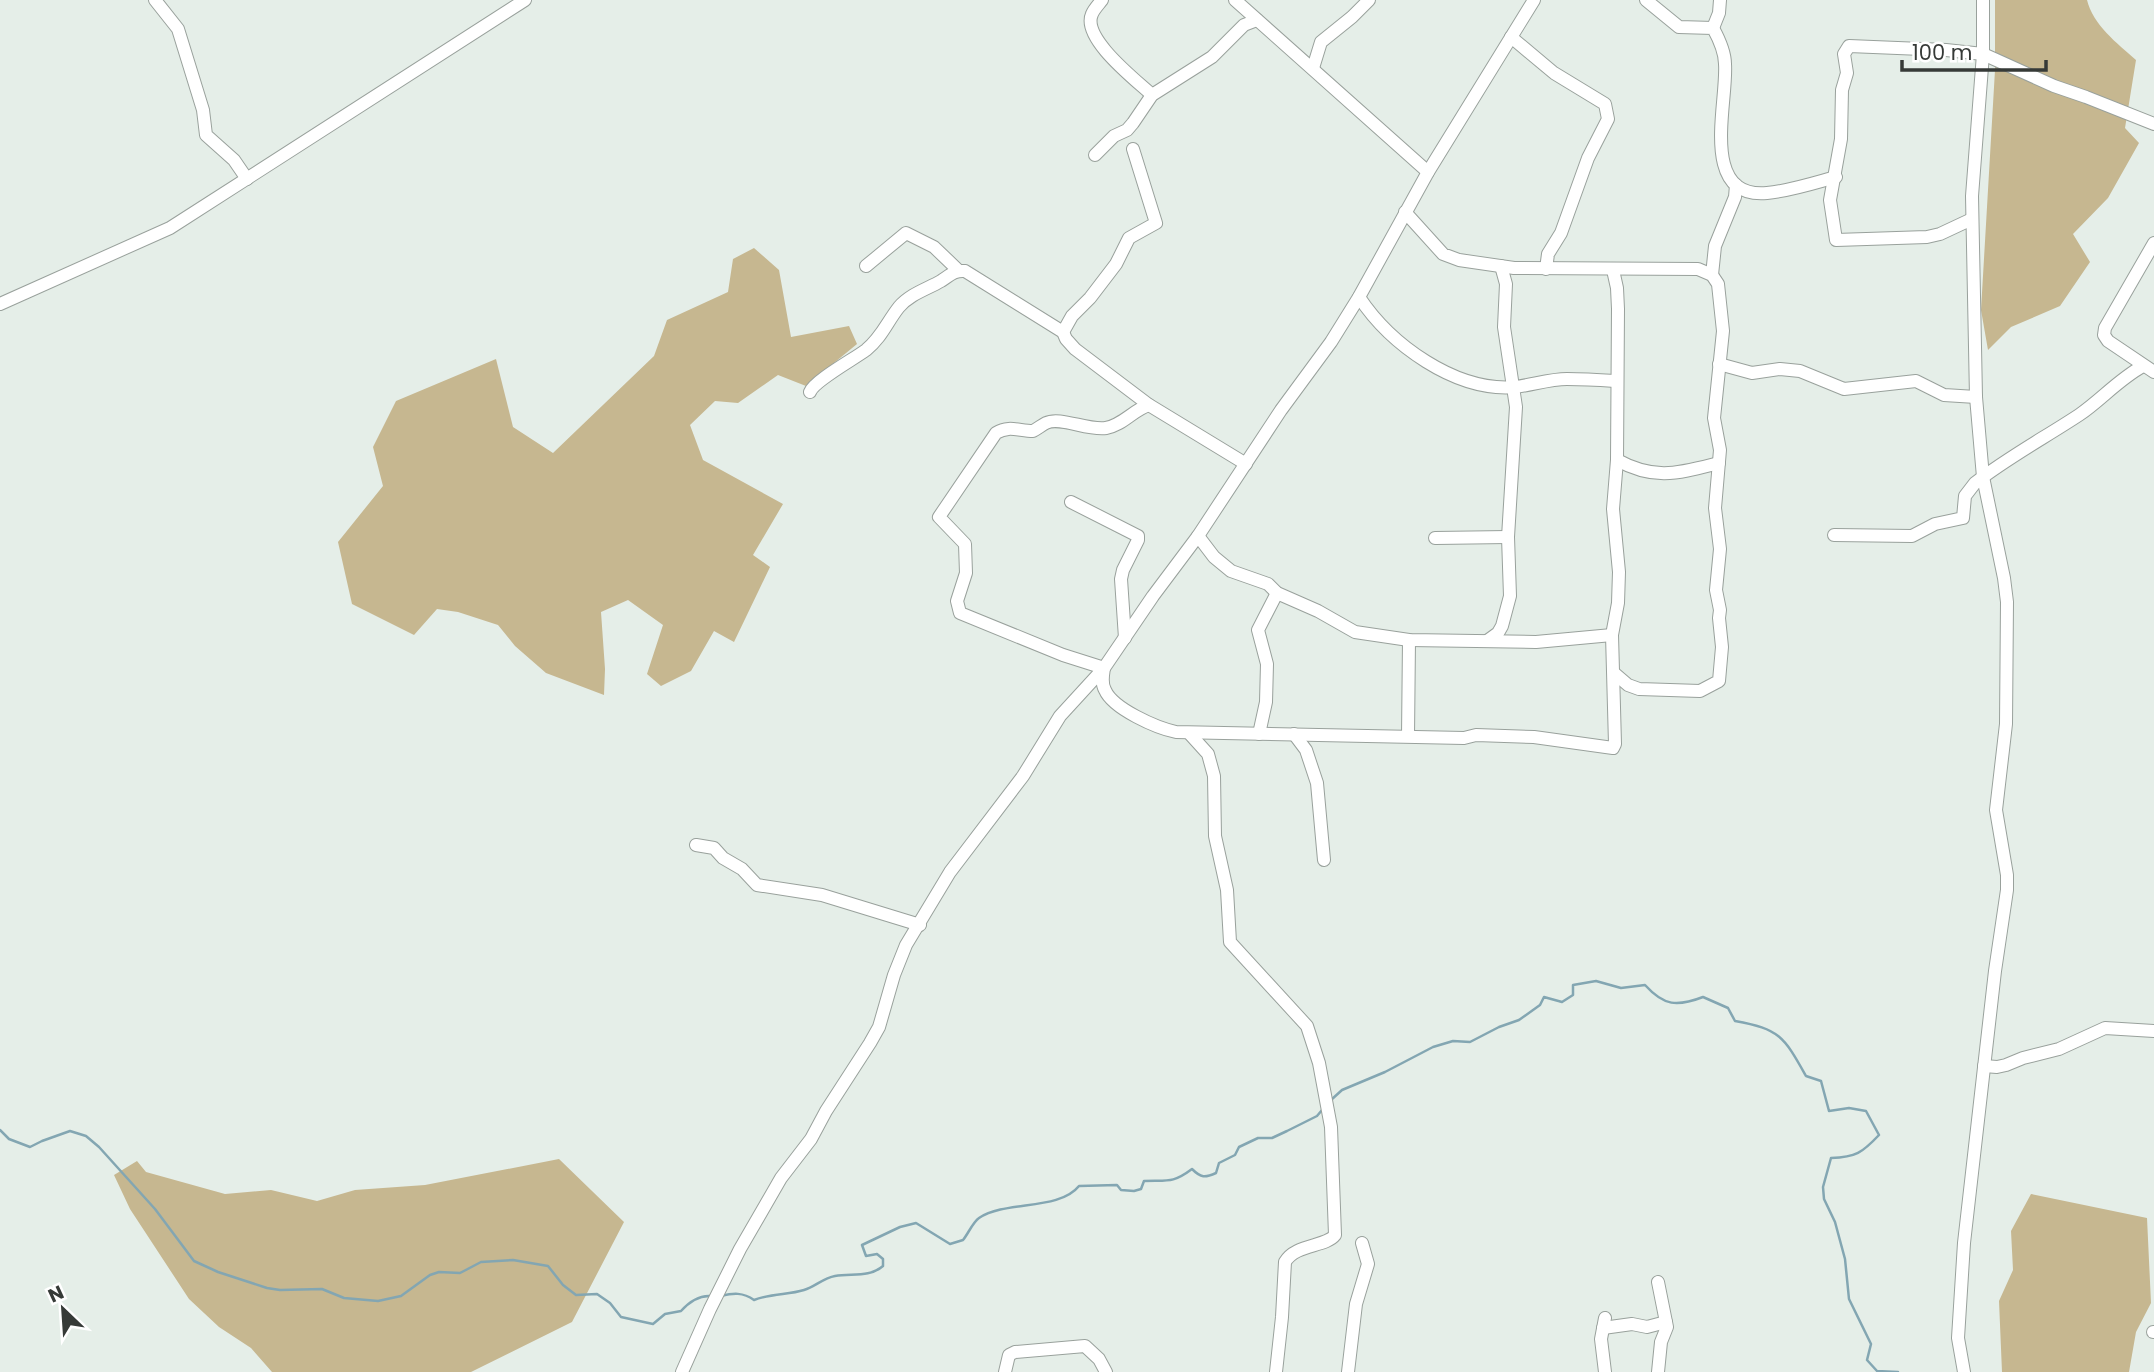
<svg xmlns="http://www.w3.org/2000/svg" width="2154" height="1372" font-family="Poppins,sans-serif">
	<rect width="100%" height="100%" fill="#e5eee8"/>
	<g fill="#c6b790">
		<path d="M1995,0H2087C2093,25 2117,43 2136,60L2125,128L2139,143L2108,198L2073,234L2090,262L2060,306L2011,327L1988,350L1981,310L1995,70Z"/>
		<path d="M754,248L779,270L791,337L849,326L857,344L806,386L778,375L738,403L715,401L690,425L703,460L783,504L753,555L770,567L734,642L714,631L691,671L661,686L647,674L663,625L628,600L601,612L605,669L604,695L546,673L515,646L498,625L458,612L437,609L414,635L352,604L338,542L383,486L373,447L396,401L496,359L513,427L553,453L654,356L667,320L728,292L733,259Z"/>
		<path d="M559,1159L624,1222L572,1322L471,1372H272L251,1348L219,1327L189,1299L130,1209L114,1175L137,1161L146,1172L225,1194L271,1190L317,1201L355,1190L425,1185Z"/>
		<path d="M2031,1194L2147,1218L2151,1303L2136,1332L2129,1372H2002L1999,1301L2013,1270L2011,1231Z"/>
	</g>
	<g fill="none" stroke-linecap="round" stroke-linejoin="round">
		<g stroke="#83a6b2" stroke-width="2.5">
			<path d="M1331,1100L1342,1090L1385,1072L1433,1047L1453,1041L1470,1042L1499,1027L1519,1020L1540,1005L1544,997L1562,1002L1573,995V985L1596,981L1621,988L1645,985C1664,1006 1677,1007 1703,997L1728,1008L1735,1021C1780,1029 1784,1037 1806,1076L1821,1081L1829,1111L1849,1108L1866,1111L1879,1135C1862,1153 1856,1157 1831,1158L1823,1187L1824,1199L1835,1222L1845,1259L1849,1299L1871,1344L1867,1360L1877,1371L1898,1372"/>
			<path d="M0,1130L9,1139L30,1147L42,1141L70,1131L86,1136L99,1147L155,1209L194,1261L218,1272L267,1288L280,1290L322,1289L344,1298L378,1301L401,1296L430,1275L439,1272L460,1273L481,1262L513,1260L548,1266L563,1285L576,1295L597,1294L610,1303L621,1317L653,1324L665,1314L681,1311C689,1302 699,1295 711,1296"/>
			<path d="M721,1296C733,1293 743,1292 754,1300C773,1293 788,1295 804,1290C815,1287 823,1278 835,1276C852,1273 869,1278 883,1266V1259L877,1254L866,1256L862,1245L900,1227L916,1223L950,1244L963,1240C968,1234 973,1222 979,1218C1006,1200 1059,1211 1079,1186L1117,1185L1121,1190L1134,1191L1141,1189L1144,1181C1167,1180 1172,1184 1192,1169C1201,1178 1205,1178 1216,1173L1219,1163L1235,1155L1239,1147L1258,1138H1272L1287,1131L1317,1116L1322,1110"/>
		</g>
		<defs>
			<g id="minor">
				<path d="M155,0L178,29L203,110L206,135L234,160L247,179"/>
				<path d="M1102,0C1099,4 1094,9 1092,14C1081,38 1136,80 1152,95"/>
				<path d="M1235,0L1428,172"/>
				<path d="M1646,0L1679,27L1713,28C1719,39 1725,52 1725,64C1728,102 1698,199 1767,193C1790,191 1814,183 1836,177"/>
				<path d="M1713,28L1719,13L1720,0"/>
				<path d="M1511,37L1554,73L1605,104L1608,119L1588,158L1561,233L1548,254L1546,269"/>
				<path d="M1313,68L1321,42L1352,17L1369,0"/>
				<path d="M1095,155L1114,136L1127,130L1133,123L1152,95L1212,57L1244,25L1257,20"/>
				<path d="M1405,212L1443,254L1459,260L1514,268L1698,269L1712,275L1718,284L1723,331L1714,418L1720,450L1715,508L1720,549L1716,590L1720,610L1719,618L1722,647L1719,681L1700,691L1639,689L1628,685L1614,673"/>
				<path d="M1972,219L1940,234L1927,237L1836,240L1830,200L1841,139L1842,90L1847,73L1844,54L1849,46L1946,50L1983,54L2054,86L2086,97L2154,124"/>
				<path d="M2154,243L2105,328L2104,335L2108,341L2154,372"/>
				<path d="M866,266L906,233L934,247L959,271"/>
				<path d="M1712,275L1715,246L1735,197L1736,185"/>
				<path d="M1359,297C1390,344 1455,392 1515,387C1532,385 1550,379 1567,379C1583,379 1600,380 1615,381"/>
				<path d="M0,304L170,228L525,0"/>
				<path d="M1063,332L1072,316L1090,298L1116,264L1129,238L1156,223L1133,149"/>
				<path d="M1719,364L1752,373L1780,369L1800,371L1844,389L1916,381L1944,395L1976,397"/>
				<path d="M810,392C814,381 854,359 866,350C882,337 887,322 899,307C910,294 927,289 941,281C949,276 954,270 965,271L1063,332L1066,339L1075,349L1149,405L1246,464"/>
				<path d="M1149,405C1133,410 1123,425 1106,428C1088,431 1060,416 1046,423C1042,425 1037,429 1033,431C1019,431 1009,425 996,433L939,517L965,544L966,573L957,601L960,613L1063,655L1104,668C1103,675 1101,683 1105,690C1113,709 1157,728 1176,732L1464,738L1476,735L1534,737L1613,748L1615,744L1612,635L1618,603L1619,572L1613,509L1617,460L1618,309L1617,288L1613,270"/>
				<path d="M1617,460C1655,481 1679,473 1719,463"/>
				<path d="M1071,502L1138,536V540L1123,570L1121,579L1125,638"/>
				<path d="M1834,535L1912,536L1935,524L1963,518L1965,496L1975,483C2007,458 2044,438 2079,415C2101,400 2119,379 2143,366"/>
				<path d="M1198,536L1214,557L1231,571L1268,584L1277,593L1318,611L1355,632L1409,640L1536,642L1612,635"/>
				<path d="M1435,538L1508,537"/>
				<path d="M1487,641L1498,633L1502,626L1510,596L1508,537L1516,407L1504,327L1506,284L1501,266"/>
				<path d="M1189,733L1208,754L1214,776L1215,836L1227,890L1230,942L1307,1026L1319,1063L1331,1127L1335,1235C1326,1247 1295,1244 1285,1262L1282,1317L1276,1372"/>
				<path d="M1259,734L1266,702L1267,664L1258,630L1277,593"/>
				<path d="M1294,734L1306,750L1317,783L1324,860"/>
				<path d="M1408,736L1409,640"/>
				<path d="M696,845L714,848L723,858L742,869L757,885L822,895L920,925"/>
				<path d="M1984,1066L1997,1067L2006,1065L2023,1058L2059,1049L2105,1028L2154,1031"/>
				<path d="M1658,1282L1667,1327L1661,1342L1658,1372"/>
				<path d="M1605,1318L1601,1339L1605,1372"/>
				<path d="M1603,1328L1632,1324L1647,1327L1666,1322"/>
				<path d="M2153,1332H2154"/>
				<path d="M682,1372L710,1309L740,1249L781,1178L811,1139L826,1111L870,1043L879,1027L894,975L906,945L950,872L1023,776L1060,716L1104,668L1153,596L1198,536L1281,410L1331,342L1359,297L1428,172L1534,0"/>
				<path d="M1005,1372L1009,1355L1015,1352L1085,1346L1099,1359L1106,1372"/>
				<path d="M1348,1372L1356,1304L1368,1264L1362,1243"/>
				<path d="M1964,1372L1958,1338L1964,1243L1995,971L2007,890V875L1996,810L2006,724L2007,602L2004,578L1983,477L1976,397L1972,196L1983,54V0"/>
			</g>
		</defs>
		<use href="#minor" stroke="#99a19c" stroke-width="14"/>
		<use href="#minor" stroke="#fff" stroke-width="12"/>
	</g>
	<g transform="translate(63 1309) rotate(335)" stroke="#ffffff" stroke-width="5" paint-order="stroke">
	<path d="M0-5L12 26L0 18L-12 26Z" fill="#363a37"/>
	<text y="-10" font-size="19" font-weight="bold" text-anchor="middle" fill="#363a37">N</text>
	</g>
	<path d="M1902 60v10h144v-10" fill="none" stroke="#363a37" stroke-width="3.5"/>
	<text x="1912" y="60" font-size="21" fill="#363a37" stroke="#ffffff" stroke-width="5" paint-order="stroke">100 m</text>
</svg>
